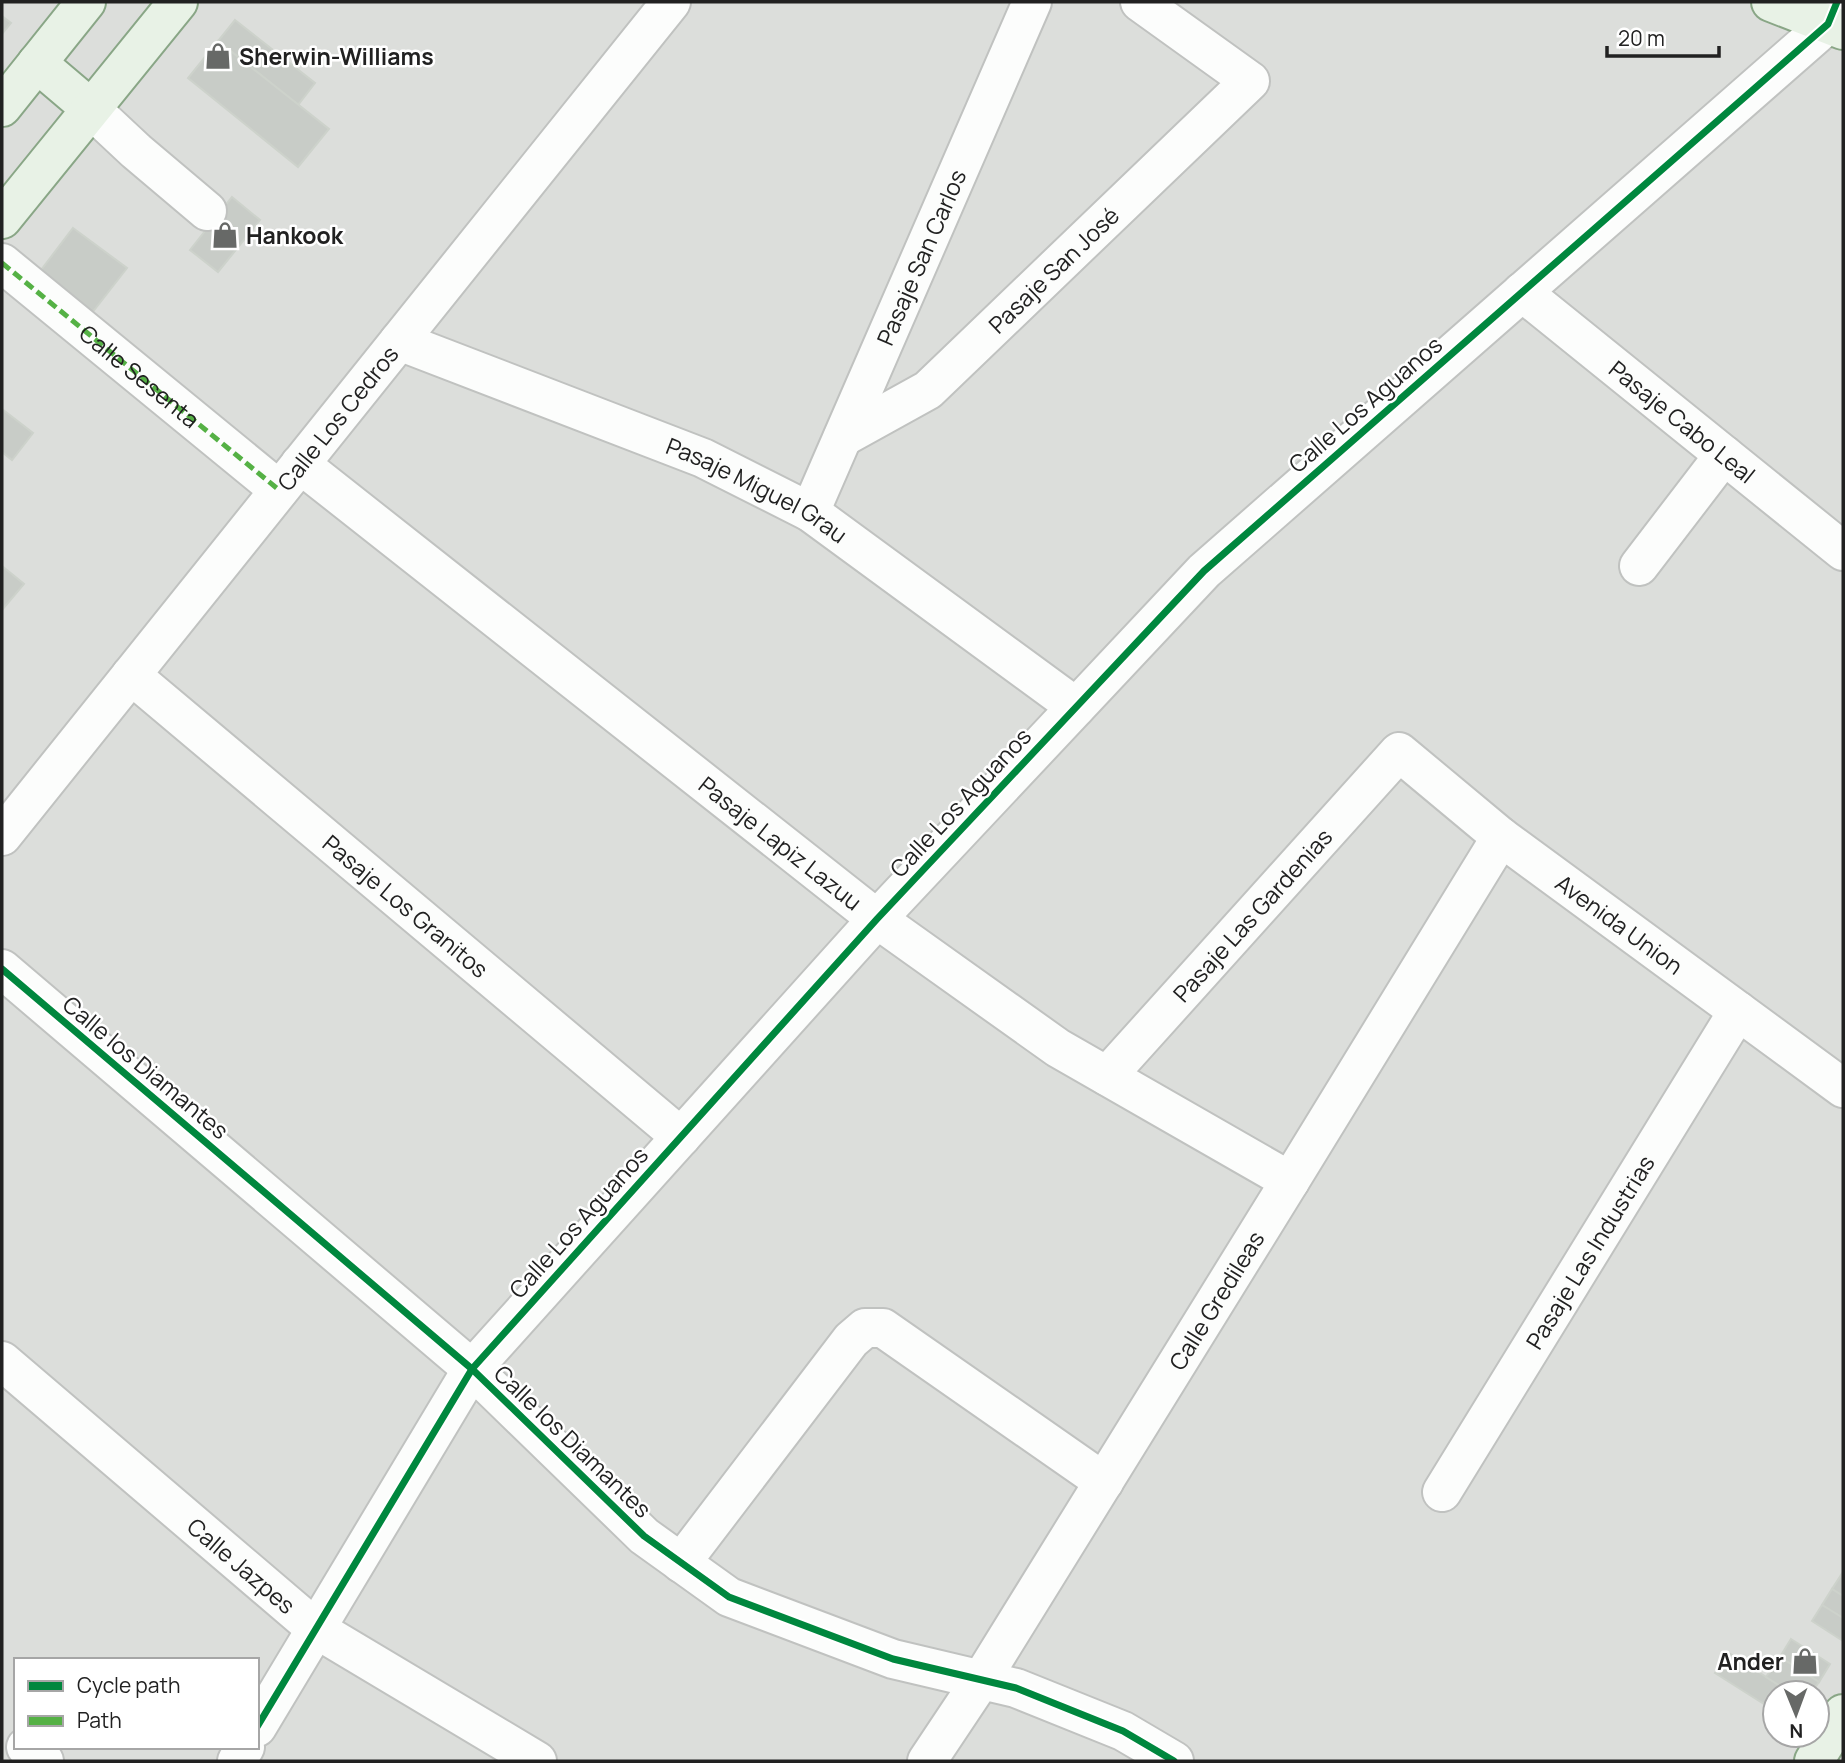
<svg xmlns="http://www.w3.org/2000/svg" width="1845" height="1763" font-family="Manrope,sans-serif">
	<rect width="100%" height="100%" fill="#eaefea"/>
	<path fill="#dcdedb" fill-rule="evenodd" d="M2,2H1843V1761H2ZM16,1660H257V1747H16ZM1775,1693H1817V1735H1775Z"/>
	<g fill="#c8ccc7" stroke="#cdd2cb" stroke-width="2">
		<path d="M2,16L11,23L2,34Z"/>
		<path d="M235,20L315,83L298,105L218,41Z"/>
		<path d="M218,41L329,129L298,167L188,78Z"/>
		<path d="M232,197L260,220L218,272L190,250Z"/>
		<path d="M73,228L127,268L91,314L38,274Z"/>
		<path d="M2,409L33,433L12,460L2,452Z"/>
		<path d="M2,566L24,584L2,610Z"/>
		<path d="M1843,1572V1596L1832,1589Z"/>
		<path d="M1832,1589L1843,1596V1618L1822,1605Z"/>
		<path d="M1822,1605L1843,1618V1641L1812,1621Z"/>
		<path d="M1791,1639L1830,1664L1819,1682L1780,1657Z"/>
		<path d="M1729,1653L1791,1693H1775V1711L1715,1673Z"/>
		<path d="M1780,1657L1819,1682L1811,1693H1791L1766,1677Z"/>
	</g>
	<g fill="none" stroke-linecap="round" stroke-linejoin="round">
		<defs>
			<g id="minor">
				<path d="M90,108L136,151L207,211"/>
				<path id="s1" d="M2,263L279,490"/>
				<path id="s2" d="M1522,292L1843,551"/>
				<path id="s3" d="M399,341L703,458L810,512L1076,707"/>
				<path id="s4" d="M843,437L928,390L1250,81L1140,2"/>
				<path id="s5" d="M300,464L877,919L1058,1048L1290,1181"/>
				<path id="s6" d="M810,512L1032,2"/>
				<path d="M1639,566L1724,455"/>
				<path id="s7" d="M131,675L681,1137"/>
				<path id="s8" d="M2,836L671,2"/>
				<path d="M2,969L472,1369L644,1536L729,1597L893,1659L1016,1688L1123,1731L1174,1761"/>
				<path id="s9" d="M1107,1076L1399,752L1501,837L1843,1088"/>
				<path id="s10" d="M2,1361L316,1629L537,1761"/>
				<path id="s11" d="M1442,1492L1738,1011"/>
				<path d="M681,1563L851,1340L865,1328H883L1104,1482"/>
				<path d="M257,1727L472,1369L877,919L1204,571L1828,24L1837,2"/>
				<path d="M26,1747L44,1761"/>
				<path d="M237,1761L245,1747"/>
				<path id="s12" d="M927,1761L981,1680L1290,1181L1501,837"/>
			</g>
			<g id="major">
				<path d="M1771,2L1843,30"/>
				<path d="M37,63L90,108"/>
				<path d="M2,107L86,2"/>
				<path d="M2,219L178,2"/>
				<path d="M1814,1761L1843,1714"/>
			</g>
		</defs>
		<use href="#minor" stroke="#c0c2c0" stroke-width="42"/>
		<use href="#major" stroke="#89a686" stroke-width="42"/>
		<use href="#minor" stroke="#fcfdfc" stroke-width="38"/>
		<use href="#major" stroke="#e8f2e6" stroke-width="38"/>
		<path stroke="#55b145" stroke-width="5" stroke-dasharray="10 5" stroke-linecap="butt" d="M2,263L279,490"/>
		<defs>
			<g id="cycleway">
				<path d="M2,969L472,1369L644,1536L729,1597L893,1659L1016,1688L1123,1731L1174,1761"/>
				<path d="M257,1727L472,1369L877,919L1204,571L1828,24L1837,2"/>
			</g>
		</defs>
		<use href="#cycleway" stroke="#fff" stroke-width="11"/>
		<use href="#cycleway" stroke="#00873e" stroke-width="7"/>
	</g>
	<defs>
		<symbol id="shop-bare" viewBox="-9 -9 18 18"><path d="M-5-2.5h2.3a2.7 3.5 0 0 1 5.4 0H5L5.5 6h-11ZM-1.5-2.5h3a1.5 2.3 0 0 0-3 0Z" fill="#676967" stroke="#fff" stroke-width="2.5" paint-order="stroke"/></symbol>
	</defs>
	<g fill-rule="evenodd">
		<use href="#shop-bare" x="199" y="37" width="38" height="38"/>
		<use href="#shop-bare" x="206" y="216" width="38" height="38"/>
		<use href="#shop-bare" x="1786" y="1642" width="38" height="38"/>
	</g>
	<g text-anchor="middle" dominant-baseline="central" stroke-width="5" stroke-linejoin="round" paint-order="stroke">
		<g font-size="23" font-weight="bold" fill="#212121" stroke="#fff" text-anchor="start">
			<text x="239" y="56">Sherwin-Williams</text>
			<text x="246" y="235">Hankook</text>
			<text x="1784" y="1661" text-anchor="end">Ander</text>
		</g>
		<g font-size="23" fill="#212121" stroke="#fff">
			<text stroke="none"><textPath href="#s6" startOffset="278">Pasaje San Carlos</textPath></text>
			<text stroke="none"><textPath href="#s4" startOffset="271">Pasaje San José</textPath></text>
			<text stroke="none"><textPath href="#s1" startOffset="178">Calle Sesenta</textPath></text>
			<text transform="translate(1365 404) rotate(-41)">Calle Los Aguanos</text>
			<text stroke="none"><textPath href="#s8" startOffset="536">Calle Los Cedros</textPath></text>
			<text stroke="none"><textPath href="#s2" startOffset="206">Pasaje Cabo Leal</textPath></text>
			<text stroke="none"><textPath href="#s3" startOffset="388">Pasaje Miguel Grau</textPath></text>
			<text transform="translate(960 802) rotate(-47)">Calle Los Aguanos</text>
			<text stroke="none"><textPath href="#s5" startOffset="612">Pasaje Lapiz Lazuu</textPath></text>
			<text stroke="none"><textPath href="#s7" startOffset="359">Pasaje Los Granitos</textPath></text>
			<text stroke="none"><textPath href="#s9" startOffset="217">Pasaje Las Gardenias</textPath></text>
			<text stroke="none"><textPath href="#s9" startOffset="716">Avenida Union</textPath></text>
			<text transform="translate(146 1067) rotate(40)">Calle los Diamantes</text>
			<text transform="translate(578 1222) rotate(-48)">Calle Los Aguanos</text>
			<text stroke="none"><textPath href="#s11" startOffset="282">Pasaje Las Industrias</textPath></text>
			<text stroke="none"><textPath href="#s12" startOffset="544">Calle Gredileas</textPath></text>
			<text transform="translate(573 1441) rotate(44)">Calle los Diamantes</text>
			<text stroke="none"><textPath href="#s10" startOffset="315">Calle Jazpes</textPath></text>
		</g>
	</g>
	<rect width="1845" height="1763" fill="none" stroke="#212121" stroke-width="7"/>
	<rect x="14" y="1658" width="245" height="91" fill="#ffffff" stroke="#a6a6a6" stroke-width="2"/>
	<rect x="28" y="1681" width="35" height="10" fill="#00873e" stroke="#a6a6a6" stroke-width="2"/>
	<text x="77" y="1693" font-size="21" fill="#212121">Cycle path</text>
	<rect x="28" y="1716" width="35" height="10" fill="#55b145" stroke="#a6a6a6" stroke-width="2"/>
	<text x="77" y="1728" font-size="21" fill="#212121">Path</text>
	<g transform="translate(1796 1714) rotate(179)"><circle r="33" fill="#ffffff" stroke="#a6a6a6" stroke-width="2"/>
	<path d="M0-5L12 26L0 18L-12 26Z" fill="#676967"/>
	<text y="-10" font-size="19" font-weight="bold" text-anchor="middle" fill="#212121">N</text>
	</g>
	<path d="M1607 46v10h112v-10" fill="none" stroke="#212121" stroke-width="3.5"/>
	<text x="1618" y="46" font-size="21" fill="#212121" stroke="#ffffff" stroke-width="5" paint-order="stroke">20 m</text>
</svg>
